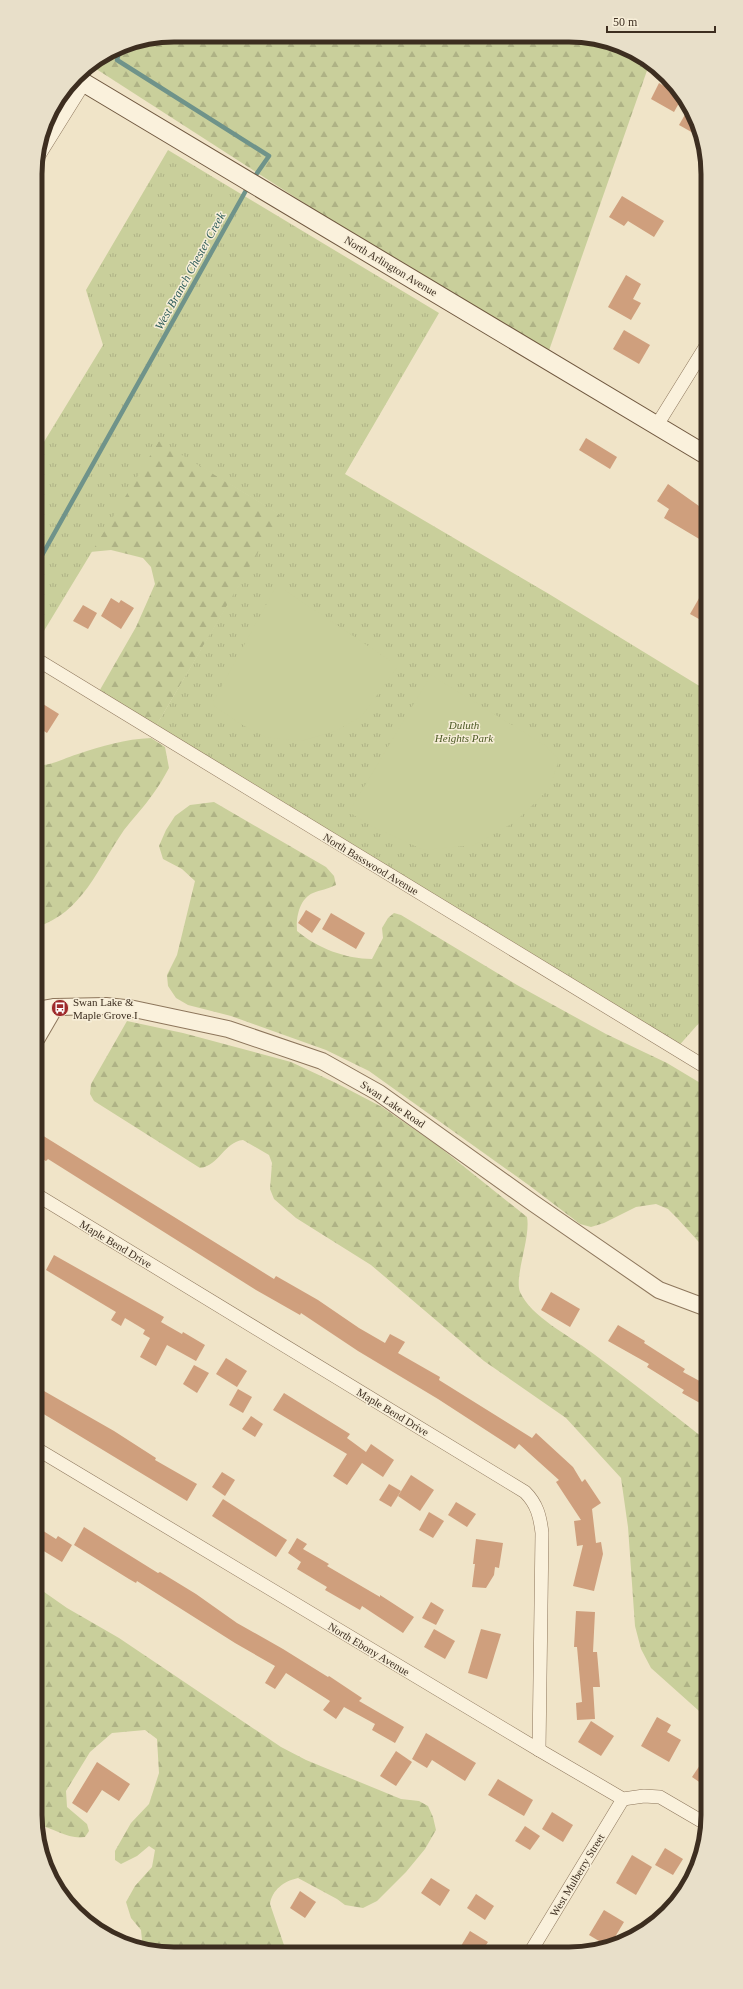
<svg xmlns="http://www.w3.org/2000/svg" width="743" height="1989" font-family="Georgia,serif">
	<defs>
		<pattern id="forest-firs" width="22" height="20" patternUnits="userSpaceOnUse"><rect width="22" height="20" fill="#c9cf9b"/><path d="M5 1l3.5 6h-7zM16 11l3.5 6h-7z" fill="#aeb285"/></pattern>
		<pattern id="park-tufts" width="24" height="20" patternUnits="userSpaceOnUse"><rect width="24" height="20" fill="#c9cf9b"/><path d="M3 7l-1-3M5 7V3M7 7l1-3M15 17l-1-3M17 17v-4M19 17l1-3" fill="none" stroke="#aeb285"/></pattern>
	</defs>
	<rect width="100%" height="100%" fill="#f0e4c8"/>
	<g fill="url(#forest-firs)">
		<path d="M174,35L597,38L638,53L650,62L546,359L90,65L121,45Z"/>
		<path d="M159,440L281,515L153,731L97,695L136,627L155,584L151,567L143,558L111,550L90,552Z"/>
		<path d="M151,738L165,747L169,768C164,777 159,786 153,794C144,807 133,818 124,830C99,866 82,914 36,927V766C53,765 62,759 78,754C102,746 125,739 151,738Z"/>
		<path d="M214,802L326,867L334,876L336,885C328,889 320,890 313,893C299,899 296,918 297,931C317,948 346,959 372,959L383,938L382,928L388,918L394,913L401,915L517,985L606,1034L667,1063L707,1087V1251L677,1218L668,1209L656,1204L636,1207L604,1223L591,1227L580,1224L530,1186L369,1071L326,1050L231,1016L188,1005L176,998L168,986L167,975L177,955L195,881L182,869L163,859L159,846L166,830L175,816L190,805Z"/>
		<path d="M127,1021L183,1033L291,1062L336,1083L382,1107L437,1145L527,1217C531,1237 514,1277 520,1292C531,1317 570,1336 591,1352C631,1381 669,1411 707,1441L708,1719L651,1668L641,1649L635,1626L628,1527L621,1478L566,1418L484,1361L371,1265L296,1218L274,1199L270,1189L272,1163L269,1155L243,1140C224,1142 219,1166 200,1168L94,1101L90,1094L91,1084Z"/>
		<path d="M37,1587L67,1608L119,1638L281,1747L306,1760L401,1799L419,1801L428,1806L433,1817L436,1830L425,1849L406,1872L377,1901L363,1908L345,1905L337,1899L298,1878C284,1881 272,1890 270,1904L286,1951H147L143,1950L141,1930L131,1918L126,1902L135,1886L152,1867L155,1850L149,1846L137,1856L121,1864L115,1860V1851L131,1823L149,1804L159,1773L157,1739L145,1730L112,1733L90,1752L66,1791L67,1807L87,1824L89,1831L85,1837C70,1840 53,1828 38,1825Z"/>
	</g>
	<path fill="url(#park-tufts)" d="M168,150L439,313L345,474L549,594L706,690L707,1014L676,1049L153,731L280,515L159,441L36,644V455L103,345L86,290Z"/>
	<g fill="#c9cf9b">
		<path d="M277,585L398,666L362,716L336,731L301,741L265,737L237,722L212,704Z"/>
		<path d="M431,675L546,746L559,760L549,789L515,822L474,845L424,850L373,827L349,812Z"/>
	</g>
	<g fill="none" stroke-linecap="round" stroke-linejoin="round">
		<g stroke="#6f938a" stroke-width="4.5">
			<path d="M121,45L117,60L269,156L253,179"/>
			<path d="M36,566L249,185"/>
		</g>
	</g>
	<g fill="#cf9f7d">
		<path d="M669,77L683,96L674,112L651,99L659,83L664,86Z"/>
		<path d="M690,106L702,138L679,125Z"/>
		<path d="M622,196L664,221L654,237L628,221L624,226L609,217Z"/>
		<path d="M626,275L641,284L633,299L641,303L631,320L608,307Z"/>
		<path d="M624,330L650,345L639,364L613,349Z"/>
		<path d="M586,438L617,457L610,469L579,450Z"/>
		<path d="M668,484L706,511V543L664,518L669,509L657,501Z"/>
		<path d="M706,586V623L690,614Z"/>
		<path d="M111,598L119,603L121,600L134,608L121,629L101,616Z"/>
		<path d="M83,605L97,613L88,629L73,621Z"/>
		<path d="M43,704L59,714L47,733L36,726V706L40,709Z"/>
		<path d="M306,910L321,919L312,933L298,923Z"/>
		<path d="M331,913L365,933L356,949L322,929Z"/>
		<path d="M37,1132L274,1279L276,1276L318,1300L359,1328L385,1343L390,1334L405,1342L398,1353L440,1377L439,1380L532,1438L536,1433L573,1467L582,1482L585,1479L601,1503L592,1509L596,1543L601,1542L603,1554L594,1591L573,1586L583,1545L577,1546L574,1521L581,1520L556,1482L559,1480L519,1444L515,1449L438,1399L358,1351L301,1313L300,1315L256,1290L48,1159L46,1161L37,1156Z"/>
		<path d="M54,1255L164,1317L161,1322L182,1334L183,1332L205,1345L196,1361L167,1345L156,1366L140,1357L150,1338L143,1334L145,1330L125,1318L121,1326L111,1320L116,1312L46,1270Z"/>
		<path d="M551,1292L580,1309L570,1327L541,1310Z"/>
		<path d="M618,1325L645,1341L644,1343L685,1369L683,1372L707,1385V1407L682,1393L684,1390L647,1367L649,1364L608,1341Z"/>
		<path d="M226,1358L247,1371L237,1387L216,1374Z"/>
		<path d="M194,1365L209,1373L197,1393L183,1384Z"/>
		<path d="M37,1387L114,1431L156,1458L155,1460L197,1484L187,1501L37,1410Z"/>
		<path d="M238,1389L252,1397L243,1413L229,1405Z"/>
		<path d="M284,1393L350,1434L347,1438L366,1452L371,1444L394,1460L383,1477L362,1463L347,1485L333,1476L347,1454L273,1410Z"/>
		<path d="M251,1416L263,1424L255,1437L242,1429Z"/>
		<path d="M222,1472L235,1480L225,1496L212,1487Z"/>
		<path d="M411,1475L434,1490L420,1511L398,1496Z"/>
		<path d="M389,1484L401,1491L391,1507L379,1500Z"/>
		<path d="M223,1499L287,1540L276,1557L212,1516Z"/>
		<path d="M456,1502L476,1514L467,1527L448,1515Z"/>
		<path d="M429,1512L444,1521L433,1538L419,1530Z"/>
		<path d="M37,1527L56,1539L58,1536L72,1545L62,1562L37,1547Z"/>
		<path d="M84,1527L158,1573L160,1572L196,1594L237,1623L283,1649L328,1677L329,1676L362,1698L359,1701L404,1727L395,1743L372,1730L375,1724L344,1707L336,1719L323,1710L330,1701L286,1673L275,1689L265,1683L275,1666L235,1643L137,1581L136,1583L129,1579L74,1545Z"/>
		<path d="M297,1538L307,1544L303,1549L329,1564L327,1566L380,1597V1595L414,1617L403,1633L362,1606L360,1610L325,1590L327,1587L297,1569L301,1562L288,1553Z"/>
		<path d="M476,1539L503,1543L499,1568L495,1567L494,1575L486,1588L472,1587L475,1564H473Z"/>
		<path d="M431,1602L444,1610L436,1625L422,1618Z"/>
		<path d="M576,1611L595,1612L593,1652H597L600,1687H593L595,1719L577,1720L576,1703L582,1702L577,1647H574Z"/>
		<path d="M434,1629L455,1641L445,1659L424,1647Z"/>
		<path d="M481,1629L501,1634L487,1679L468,1673Z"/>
		<path d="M657,1717L671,1725L667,1732L681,1740L669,1762L641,1746Z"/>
		<path d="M591,1721L614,1736L601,1756L578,1742Z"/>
		<path d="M426,1733L476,1763L465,1781L432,1760L427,1768L412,1759Z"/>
		<path d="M396,1751L412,1762L396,1786L380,1776Z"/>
		<path d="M708,1753V1788L692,1777Z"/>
		<path d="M97,1762L130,1784L119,1801L102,1790L87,1813L72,1803Z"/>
		<path d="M498,1779L533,1800L524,1816L488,1795Z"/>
		<path d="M552,1812L573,1825L563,1842L542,1829Z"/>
		<path d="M525,1826L540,1836L530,1850L515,1841Z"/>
		<path d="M665,1848L683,1859L673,1875L655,1865Z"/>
		<path d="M632,1855L652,1867L636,1895L616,1883Z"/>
		<path d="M431,1878L450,1890L440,1906L421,1893Z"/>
		<path d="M300,1891L316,1902L305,1918L290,1908Z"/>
		<path d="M476,1894L494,1906L485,1920L467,1908Z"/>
		<path d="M604,1910L624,1922L609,1947L589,1935Z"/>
		<path d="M470,1931L488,1942L482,1951H458Z"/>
	</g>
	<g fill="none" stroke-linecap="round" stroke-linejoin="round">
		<defs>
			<g id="minor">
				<path d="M36,160L84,83"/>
				<path d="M657,425L706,346"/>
				<path d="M36,659L707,1068"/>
				<path d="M37,1195L525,1492C537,1504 540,1516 542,1533L539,1750"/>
				<path d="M37,1449L539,1750L623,1799L644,1796L660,1797L708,1825"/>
				<path d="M531,1951L623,1799"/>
			</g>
			<g id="tertiary">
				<path d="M37,1010L55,1007L106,1006L134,1009L228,1029L322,1061L379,1093L533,1203L659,1290L707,1308"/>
				<path d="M37,1038L55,1007"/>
			</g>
			<path id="secondary" d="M76,78L706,455"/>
		</defs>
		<use href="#minor" stroke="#8d765c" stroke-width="14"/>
		<use href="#tertiary" stroke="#8d765c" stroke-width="18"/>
		<use href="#secondary" stroke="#6f573f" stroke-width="20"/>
		<use href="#minor" stroke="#faf1dc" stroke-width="13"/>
		<use href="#tertiary" stroke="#faf1dc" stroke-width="16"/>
		<use href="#secondary" stroke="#faf1dc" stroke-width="18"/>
	</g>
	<defs>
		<symbol id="bus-disc" viewBox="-11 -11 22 22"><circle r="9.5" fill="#9e2a2b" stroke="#f7eed8"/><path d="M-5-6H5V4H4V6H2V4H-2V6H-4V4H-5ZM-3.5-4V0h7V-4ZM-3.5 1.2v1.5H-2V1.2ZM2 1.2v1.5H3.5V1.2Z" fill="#fff"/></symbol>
	</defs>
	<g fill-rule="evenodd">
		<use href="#bus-disc" x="50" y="998" width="20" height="20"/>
	</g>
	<g text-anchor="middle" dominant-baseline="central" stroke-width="3" stroke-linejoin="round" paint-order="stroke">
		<g font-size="11" fill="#3d2e20" stroke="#f7eed8">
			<text transform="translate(391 266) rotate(31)">North Arlington Avenue</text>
			<text transform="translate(371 864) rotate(31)">North Basswood Avenue</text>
			<text transform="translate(393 1104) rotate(34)">Swan Lake Road</text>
			<text transform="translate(116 1244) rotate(31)">Maple Bend Drive</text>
			<text transform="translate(393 1412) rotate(31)">Maple Bend Drive</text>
			<text transform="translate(369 1649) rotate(31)">North Ebony Avenue</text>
			<text transform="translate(577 1875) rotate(-59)">West Mulberry Street</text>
		</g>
		<g font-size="11" font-style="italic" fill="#4d5a26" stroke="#f7eed8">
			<text x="464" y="725">Duluth<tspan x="464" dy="13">Heights Park</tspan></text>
		</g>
		<g font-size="11" fill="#3d2e20" stroke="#f7eed8" text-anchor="start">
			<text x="73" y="1002">Swan Lake &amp;<tspan x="73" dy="13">Maple Grove I</tspan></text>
		</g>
		<g font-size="12" font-style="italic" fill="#2f5d5a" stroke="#f7eed8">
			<text transform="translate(190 271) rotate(-61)">West Branch Chester Creek</text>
		</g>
	</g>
	<path d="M0 0H743V1989H0ZM174 42H569A132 132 0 0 1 701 174V1815A132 132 0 0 1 569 1947H174A132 132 0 0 1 42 1815V174A132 132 0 0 1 174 42Z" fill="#e8dfc9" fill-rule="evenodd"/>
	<path fill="none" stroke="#3d2e20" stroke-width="5" d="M174 42H569A132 132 0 0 1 701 174V1815A132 132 0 0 1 569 1947H174A132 132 0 0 1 42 1815V174A132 132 0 0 1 174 42Z"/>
	<path d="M607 26v6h108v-6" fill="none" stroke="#3d2e20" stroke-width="2"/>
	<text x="613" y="26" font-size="12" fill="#3d2e20" stroke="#f7eed8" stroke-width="3" paint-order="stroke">50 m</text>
</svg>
